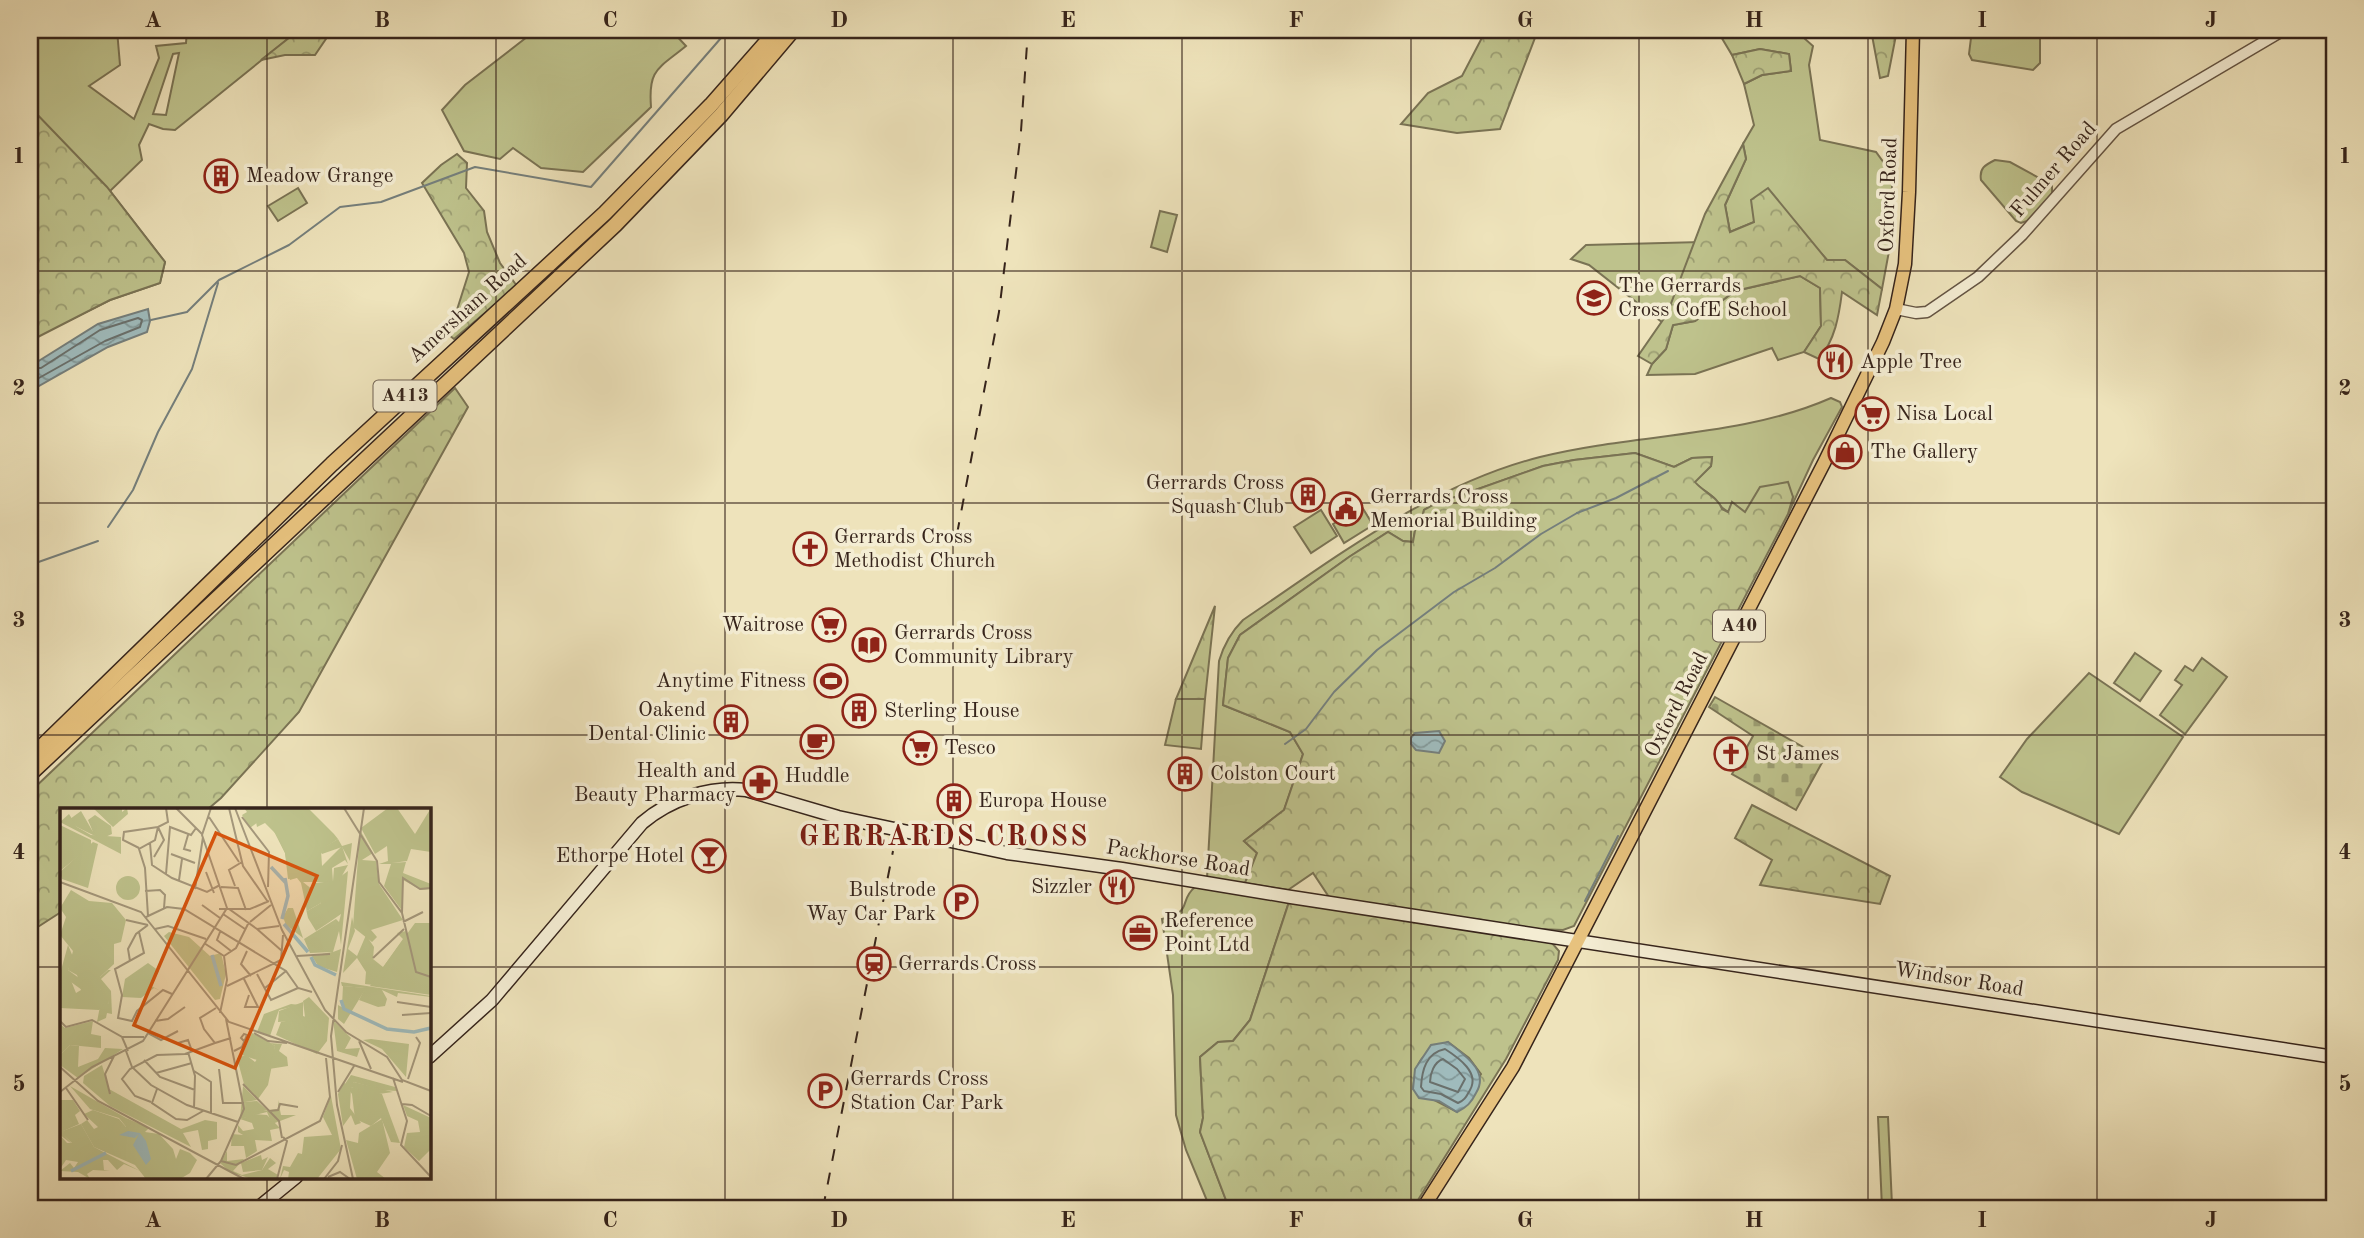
<svg xmlns="http://www.w3.org/2000/svg" width="2364" height="1238" font-family="'Old Standard TT',serif">
	<defs>
		<pattern id="forest-crowns" width="20" height="18" patternUnits="userSpaceOnUse" patternTransform="scale(1.75)"><rect width="20" height="18" fill="#bec28c"/><path d="M2 6a3 3 0 1 1 6 0M12 15a3 3 0 1 1 6 0" fill="none" stroke="#9b9d72"/></pattern>
		<pattern id="cemetery-stones" width="16" height="16" patternUnits="userSpaceOnUse" patternTransform="scale(1.75)"><rect width="16" height="16" fill="#bec28c"/><path d="M2 7V4a2 2 0 0 1 4 0v3zM10 15v-3a2 2 0 0 1 4 0v3z" fill="#9b9d72"/></pattern>
		<pattern id="water-waves" width="16" height="10" patternUnits="userSpaceOnUse" patternTransform="scale(1.75)"><rect width="16" height="10" fill="#9fbbbc"/><path d="M0 5q4-4 8 0t8 0" fill="none" stroke="#829898"/></pattern>
	</defs>
	<rect width="100%" height="100%" fill="#eee3bb"/>
	<filter id="stains"><feTurbulence type="fractalNoise" baseFrequency=".00286" numOctaves="4"/><feColorMatrix values="0 0 0 0 .2 0 0 0 0 .09 0 0 0 0 .02 0 0 0 .5 -.17"/></filter>
	<radialGradient id="worn" r=".72"><stop offset=".6" stop-color="#630" stop-opacity="0"/><stop offset="1" stop-color="#630" stop-opacity=".3"/></radialGradient>
	<g fill="#bec28c" stroke="#7a7354" stroke-width="2" fill-rule="evenodd">
		<path d="M30,30H117L120,65L89,86L134,119L159,58L156,46L186,43L187,30H299L175,130L163,129L149,124L139,145L142,160L110,191L165,262L160,283L110,300L30,340ZM179,53L166,115L153,114L173,54Z"/>
		<path d="M536,30H671L686,46C658,69 648,69 651,107L583,172L541,168L513,148L500,159L464,151L442,110L465,85Z"/>
		<path d="M1717,30H1795L1813,46L1809,65L1820,140L1876,152L1892,174V235L1882,289L1845,260H1827L1811,242L1754,222L1730,232L1725,205L1746,159L1743,144L1754,125L1744,84L1762,75L1791,71L1789,54L1760,49L1732,55Z"/>
		<path d="M1972,30H2038L2040,35V63L2033,70L1972,60L1969,54Z"/>
		<path d="M1995,160L2010,162L2052,185V194L2027,221L2021,223L2016,221L1981,180C1979,168 1985,165 1995,160Z"/>
		<path d="M298,188L307,203L278,221L268,206Z"/>
		<path d="M1160,211L1177,215L1167,252L1151,247Z"/>
		<path d="M1701,242V246L1663,323L1589,265L1571,259L1586,245Z"/>
		<path d="M1800,276L1820,288L1821,326L1804,352L1778,360L1772,348L1695,374L1647,375L1652,364L1666,349L1673,325L1695,321L1735,291Z"/>
		<path d="M1831,398L1840,402L1842,407L1813,460L1788,514L1793,497L1745,513L1732,502L1729,512C1721,509 1720,505 1715,499C1709,493 1701,489 1694,482L1711,466L1712,457L1692,458L1674,467L1635,453L1574,460L1543,466L1433,505L1424,510L1422,519L1416,525L1413,542L1403,541L1388,532L1349,557L1240,635L1228,658L1223,705L1290,732L1303,754L1284,810L1244,841L1257,853L1245,883L1207,878L1219,661C1224,644 1231,632 1243,620C1336,557 1430,485 1540,457C1636,433 1740,438 1831,398Z"/>
		<path d="M1362,507L1373,525L1344,543L1333,524Z"/>
		<path d="M1321,510L1337,536L1311,553L1294,527Z"/>
		<path d="M2135,653L2161,671L2140,701L2114,683Z"/>
		<path d="M2202,658L2227,677L2185,734L2160,715L2182,685L2175,680L2185,666L2193,671Z"/>
		<path d="M2089,673L2183,737L2119,834L2022,792L2000,777L2027,739Z"/>
		<path d="M1176,699H1205L1201,749L1165,745Z"/>
		<path d="M1195,887L1290,899L1250,1020L1233,1041L1218,1042L1200,1057L1203,1118L1200,1132L1229,1208H1210L1186,1150L1176,1115L1173,995L1162,919C1194,912 1178,901 1195,887Z"/>
		<path d="M1878,1117H1888L1892,1205H1942L1958,1208H1882Z"/>
	</g>
	<g fill="url(#forest-crowns)" stroke="#7a7354" stroke-width="2" fill-rule="evenodd">
		<path d="M299,30H332L315,55H285L261,60Z"/>
		<path d="M1486,30H1538L1500,129L1457,133L1401,124L1428,93L1462,76Z"/>
		<path d="M1871,30H1897L1888,76L1880,78Z"/>
		<path d="M1760,49L1789,54L1791,71L1762,75L1744,84L1732,55Z"/>
		<path d="M30,107L107,187L165,262L160,283L110,300L30,341Z"/>
		<path d="M1743,144L1746,159L1725,205L1730,232L1754,222L1751,200L1768,188L1827,260H1845L1882,289L1877,315L1842,292C1839,316 1835,340 1819,359L1804,352L1821,326L1820,288L1800,276L1735,291L1695,321L1673,325L1666,349L1652,364L1638,356L1667,314L1705,214Z"/>
		<path d="M457,154L467,163L466,188L484,211L487,232L500,263L517,286L454,339L449,335L469,272L464,253L422,183L441,165Z"/>
		<path d="M455,388L468,407L299,712L221,798L208,809H61V912L30,932V792Z"/>
		<path d="M1635,453L1674,467L1692,458L1712,457L1711,466L1695,482C1703,492 1718,497 1722,509L1728,512L1732,502L1745,512L1760,487L1788,482L1793,497L1788,514L1574,926L1563,930L1538,929L1329,897L1313,873L1288,890L1245,883L1257,853L1244,841L1284,810L1303,754L1290,732L1223,705L1228,658L1240,635L1349,557L1388,532L1403,541L1413,542L1416,525L1422,519L1424,510L1433,505L1543,466L1574,460Z"/>
		<path d="M1215,606L1205,699H1176Z"/>
		<path d="M1752,805L1890,876L1880,904L1760,885L1772,860L1735,838Z"/>
		<path d="M1290,899L1552,943L1559,951L1558,960L1506,1059L1413,1208H1229L1200,1132L1203,1118L1200,1057L1218,1042L1233,1041L1250,1020ZM1448,1042L1469,1058L1481,1074L1457,1112L1413,1089C1416,1058 1422,1055 1448,1042Z"/>
	</g>
	<path fill="url(#cemetery-stones)" stroke="#7a7354" stroke-width="2" d="M1715,697L1824,759L1796,810L1732,774L1753,736L1709,707Z"/>
	<g fill="url(#water-waves)" stroke="#757f7c" stroke-width="2">
		<path d="M148,309L150,321L147,332L108,347L30,391V353L37,362L98,324Z"/>
		<path d="M1439,731L1445,741L1439,753L1416,750L1411,744V738L1415,733Z"/>
		<path d="M1448,1042C1464,1055 1490,1071 1476,1093C1471,1103 1467,1107 1457,1112L1439,1101L1419,1098L1413,1089L1415,1069L1431,1045Z"/>
	</g>
	<g fill="none" stroke-linecap="round" stroke-linejoin="round">
		<g stroke="#6a706c" stroke-width="2">
			<path d="M30,364L34,368H41L100,330L138,318L142,320L140,327L105,341L30,383"/>
			<path d="M1445,1049C1459,1058 1480,1073 1470,1090C1466,1097 1465,1100 1458,1103L1441,1094L1424,1091L1421,1087C1422,1070 1426,1053 1445,1049Z"/>
			<path d="M1443,1059L1457,1069L1465,1079L1458,1092L1430,1082C1430,1074 1434,1062 1443,1059Z"/>
		</g>
		<g stroke="#757f7c" stroke-width="2">
			<path d="M151,320L187,312L219,280L289,245L340,207L381,202L475,167L591,187L728,30"/>
			<path d="M1577,513L1616,498L1668,471"/>
			<path d="M108,527L133,490L158,432L192,369L218,283"/>
			<path d="M30,565L98,541"/>
			<path d="M1285,744L1306,729L1334,692L1377,650L1454,592L1495,568L1541,534L1577,513"/>
			<path d="M1585,901L1618,836"/>
		</g>
		<defs>
			<path id="tertiary" d="M1896,309L1916,313L1927,312L1978,277L2022,235L2116,129L2284,30"/>
			<g id="secondary">
				<path d="M429,1057L492,1000L642,823C670,799 710,786 746,790L838,817L1007,853L1122,869L1291,897L2334,1057"/>
				<path d="M258,1208L296,1177"/>
			</g>
			<path id="primary" d="M1423,1208L1513,1067L1824,463L1883,342L1896,309L1905,264L1909,192L1913,30"/>
			<g id="trunk">
				<path d="M30,758L332,464L605,213L711,105L777,30"/>
				<path d="M30,774L615,225L721,115L793,30"/>
			</g>
		</defs>
		<use href="#tertiary" stroke="#645443" stroke-width="13"/>
		<use href="#secondary" stroke="#36241b" stroke-width="15"/>
		<use href="#primary" stroke="#36241b" stroke-width="15"/>
		<use href="#trunk" stroke="#36241b" stroke-width="17"/>
		<use href="#tertiary" stroke="#f4edd3" stroke-width="10"/>
		<use href="#secondary" stroke="#f4edd3" stroke-width="12"/>
		<use href="#primary" stroke="#e7c27e" stroke-width="12"/>
		<use href="#trunk" stroke="#e7c27e" stroke-width="14"/>
		<g stroke="#36241b" stroke-width="2" stroke-dasharray="12 12" stroke-linecap="butt">
			<path d="M957,534L999,312L1021,131L1028,30"/>
			<path d="M823,1208L893,851"/>
		</g>
	</g>
	<path fill="none" stroke="#36241b" stroke-width="2" stroke-opacity="0.55" d="M267,30V809M496,30V1208M725,30V1208M953,30V1208M1182,30V1208M1411,30V1208M1639,30V1208M1868,30V1208M2097,30V1208M30,271H2334M30,503H2334M30,735H2334M30,967H61M429,967H2334M267,1177V1208"/>
	<defs>
		<symbol id="building-ring" viewBox="-11 -11 22 22"><circle r="9.5" fill="#f4edd3" stroke="#8f2418" stroke-width="1.5"/><path d="M-4-6H4V6H1V3H-1V6H-4ZM-2.5-4.3h1.7v1.8h-1.7ZM.8-4.3h1.7v1.8H.8ZM-2.5-1h1.7V.8h-1.7ZM.8-1h1.7V.8H.8Z" fill="#8f2418"/></symbol>
		<symbol id="school-ring" viewBox="-11 -11 22 22"><circle r="9.5" fill="#f4edd3" stroke="#8f2418" stroke-width="1.5"/><path d="M0-5L7-2L0 1L-7-2ZM-4 1L0 2.5L4 1V4Q0 6-4 4Z" fill="#8f2418"/></symbol>
		<symbol id="restaurant-ring" viewBox="-11 -11 22 22"><circle r="9.5" fill="#f4edd3" stroke="#8f2418" stroke-width="1.5"/><path d="M-5-6h1v4h1v-4h1v4h1v-4h1v5L-1.5 .5V6h-2V.5L-5-1ZM5-6V6H3V1.5H1.5Q1.5-4 5-6Z" fill="#8f2418"/></symbol>
		<symbol id="supermarket-ring" viewBox="-11 -11 22 22"><circle r="9.5" fill="#f4edd3" stroke="#8f2418" stroke-width="1.5"/><path d="M-6-5.5h2.5l.6 2H6L4.5 2H-2.5L-4.4-4H-6ZM-1.5 3.2a1.3 1.3 0 1 0 .1 0ZM3 3.2a1.3 1.3 0 1 0 .1 0Z" fill="#8f2418"/></symbol>
		<symbol id="shop-ring" viewBox="-11 -11 22 22"><circle r="9.5" fill="#f4edd3" stroke="#8f2418" stroke-width="1.5"/><path d="M-5-2.5h2.3a2.7 3.5 0 0 1 5.4 0H5L5.5 6h-11ZM-1.5-2.5h3a1.5 2.3 0 0 0-3 0Z" fill="#8f2418"/></symbol>
		<symbol id="civic-ring" viewBox="-11 -11 22 22"><circle r="9.5" fill="#f4edd3" stroke="#8f2418" stroke-width="1.5"/><path d="M-.6-6.5H3V-4.5H.6V-3L4-1V1h2V6H-6V1h2V-1L-.6-3ZM-1.2 2.5V6h2.4V2.5Z" fill="#8f2418"/></symbol>
		<symbol id="church-ring" viewBox="-11 -11 22 22"><circle r="9.5" fill="#f4edd3" stroke="#8f2418" stroke-width="1.5"/><path d="M-1.2-6h2.4v3.5h3.3v2.4h-3.3V6h-2.4V-.1h-3.3v-2.4h3.3Z" fill="#8f2418"/></symbol>
		<symbol id="library-ring" viewBox="-11 -11 22 22"><circle r="9.5" fill="#f4edd3" stroke="#8f2418" stroke-width="1.5"/><path d="M-6-4Q-3-5.5-.7-3.5V5Q-3 3-6 4ZM6-4Q3-5.5 .7-3.5V5Q3 3 6 4Z" fill="#8f2418"/></symbol>
		<symbol id="stadium-ring" viewBox="-11 -11 22 22"><circle r="9.5" fill="#f4edd3" stroke="#8f2418" stroke-width="1.5"/><path d="M0-5a6.5 5 0 1 0 0 10a6.5 5 0 1 0 0-10ZM-3.5-1.8h7v3.6h-7Z" fill="#8f2418"/></symbol>
		<symbol id="cafe-ring" viewBox="-11 -11 22 22"><circle r="9.5" fill="#f4edd3" stroke="#8f2418" stroke-width="1.5"/><path d="M-5.5-4.5H6V0H3Q3 3.5 0 3.5H-2.5Q-5.5 3.5-5.5 0ZM3-3.2v2h1.7v-2ZM-6 4.5H4V6H-6Z" fill="#8f2418"/></symbol>
		<symbol id="pharmacy-ring" viewBox="-11 -11 22 22"><circle r="9.5" fill="#f4edd3" stroke="#8f2418" stroke-width="1.5"/><path d="M-2-6h4v4h4v4h-4v4h-4v-4h-4v-4h4Z" fill="#8f2418"/></symbol>
		<symbol id="bar-ring" viewBox="-11 -11 22 22"><circle r="9.5" fill="#f4edd3" stroke="#8f2418" stroke-width="1.5"/><path d="M-6-5H6L.8 .8V4.5H3.5V6h-7V4.5H-.8V.8Z" fill="#8f2418"/></symbol>
		<symbol id="parking-ring" viewBox="-11 -11 22 22"><circle r="9.5" fill="#f4edd3" stroke="#8f2418" stroke-width="1.5"/><path d="M-3.5-5.5H1a3.5 3.5 0 0 1 0 7H-1V5.5H-3.5ZM-1-3.4V-.6H.8a1.4 1.4 0 0 0 0-2.8Z" fill="#8f2418"/></symbol>
		<symbol id="office-ring" viewBox="-11 -11 22 22"><circle r="9.5" fill="#f4edd3" stroke="#8f2418" stroke-width="1.5"/><path d="M-6-3h4V-5.5h4V-3h4V5H-6ZM-1-4.5V-3h2v-1.5ZM-6 0V1H6V0Z" fill="#8f2418"/></symbol>
		<symbol id="station-ring" viewBox="-11 -11 22 22"><circle r="9.5" fill="#f4edd3" stroke="#8f2418" stroke-width="1.5"/><path d="M-3-6H3Q5-6 5-4V2Q5 4 3 4L4.5 6H3L1.5 4h-3L-3 6H-4.5L-3 4Q-5 4-5 2V-4Q-5-6-3-6ZM-3.5-4v3h7v-3ZM-3.5 1v1.5H-2V1ZM2 1v1.5H3.5V1Z" fill="#8f2418"/></symbol>
	</defs>
	<g fill-rule="evenodd">
		<use href="#building-ring" x="202" y="157" width="38" height="38"/>
		<use href="#school-ring" x="1575" y="279" width="38" height="38"/>
		<use href="#restaurant-ring" x="1816" y="343" width="38" height="38"/>
		<use href="#supermarket-ring" x="1853" y="395" width="38" height="38"/>
		<use href="#shop-ring" x="1826" y="433" width="38" height="38"/>
		<use href="#building-ring" x="1289" y="476" width="38" height="38"/>
		<use href="#civic-ring" x="1327" y="490" width="38" height="38"/>
		<use href="#church-ring" x="791" y="530" width="38" height="38"/>
		<use href="#supermarket-ring" x="810" y="606" width="38" height="38"/>
		<use href="#library-ring" x="850" y="626" width="38" height="38"/>
		<use href="#stadium-ring" x="812" y="662" width="38" height="38"/>
		<use href="#building-ring" x="840" y="692" width="38" height="38"/>
		<use href="#building-ring" x="712" y="703" width="38" height="38"/>
		<use href="#cafe-ring" x="798" y="723" width="38" height="38"/>
		<use href="#supermarket-ring" x="901" y="729" width="38" height="38"/>
		<use href="#church-ring" x="1712" y="735" width="38" height="38"/>
		<use href="#building-ring" x="1166" y="755" width="38" height="38"/>
		<use href="#pharmacy-ring" x="741" y="764" width="38" height="38"/>
		<use href="#building-ring" x="935" y="782" width="38" height="38"/>
		<use href="#bar-ring" x="690" y="837" width="38" height="38"/>
		<use href="#restaurant-ring" x="1098" y="868" width="38" height="38"/>
		<use href="#parking-ring" x="942" y="883" width="38" height="38"/>
		<use href="#office-ring" x="1121" y="914" width="38" height="38"/>
		<use href="#station-ring" x="855" y="945" width="38" height="38"/>
		<use href="#parking-ring" x="806" y="1072" width="38" height="38"/>
	</g>
	<g text-anchor="middle" dominant-baseline="central" stroke-width="7" stroke-linejoin="round" paint-order="stroke">
		<g fill="#f4edd3" stroke="#6f6052" stroke-width="2">
			<rect x="373.5" y="380.5" width="63" height="31" rx="5"/>
			<rect x="1713" y="610.5" width="52" height="31" rx="5"/>
		</g>
		<g font-size="19" font-weight="bold" fill="#36241b">
			<text x="405" y="396">A413</text>
			<text x="1739" y="626">A40</text>
		</g>
		<g font-size="21" fill="#36241b" stroke="#f4edd3">
			<text transform="translate(2054 170) rotate(-49)">Fulmer Road</text>
			<text transform="translate(1889 195) rotate(-88)">Oxford Road</text>
			<text transform="translate(468 309) rotate(-42)">Amersham Road</text>
			<text transform="translate(1677 705) rotate(-63)">Oxford Road</text>
			<text transform="translate(1178 859) rotate(9)">Packhorse Road</text>
			<text transform="translate(1959 980) rotate(9)">Windsor Road</text>
		</g>
		<g font-size="21" fill="#36241b" stroke="#f4edd3" text-anchor="start">
			<text x="246" y="176">Meadow Grange</text>
			<text x="1618" y="286">The Gerrards<tspan x="1618" dy="24">Cross CofE School</tspan></text>
			<text x="1860" y="362">Apple Tree</text>
			<text x="1896" y="414">Nisa Local</text>
			<text x="1870" y="452">The Gallery</text>
			<text x="1284" y="483" text-anchor="end">Gerrards Cross<tspan x="1284" dy="24">Squash Club</tspan></text>
			<text x="1370" y="497">Gerrards Cross<tspan x="1370" dy="24">Memorial Building</tspan></text>
			<text x="834" y="537">Gerrards Cross<tspan x="834" dy="24">Methodist Church</tspan></text>
			<text x="804" y="625" text-anchor="end">Waitrose</text>
			<text x="894" y="633">Gerrards Cross<tspan x="894" dy="24">Community Library</tspan></text>
			<text x="806" y="681" text-anchor="end">Anytime Fitness</text>
			<text x="706" y="710" text-anchor="end">Oakend<tspan x="706" dy="24">Dental Clinic</tspan></text>
			<text x="884" y="711">Sterling House</text>
			<text x="944" y="748">Tesco</text>
			<text x="1756" y="754">St James</text>
			<text x="736" y="771" text-anchor="end">Health and<tspan x="736" dy="24">Beauty Pharmacy</tspan></text>
			<text x="1210" y="774">Colston Court</text>
			<text x="817" y="776" text-anchor="middle">Huddle</text>
			<text x="978" y="801">Europa House</text>
			<text x="684" y="856" text-anchor="end">Ethorpe Hotel</text>
			<text x="1092" y="887" text-anchor="end">Sizzler</text>
			<text x="936" y="890" text-anchor="end">Bulstrode<tspan x="936" dy="24">Way Car Park</tspan></text>
			<text x="1164" y="921">Reference<tspan x="1164" dy="24">Point Ltd</tspan></text>
			<text x="898" y="964">Gerrards Cross</text>
			<text x="850" y="1079">Gerrards Cross<tspan x="850" dy="24">Station Car Park</tspan></text>
		</g>
		<g font-size="28" font-weight="bold" letter-spacing="2" fill="#7a1f14" stroke="#f4edd3">
			<text x="944" y="838">GERRARDS CROSS</text>
		</g>
	</g>
	<g transform="translate(60 808)">
		<rect width="371" height="371" fill="#eee3bb"/>
		<path d="M33,0H62V4L67,0L68,6L53,19ZM184,0H248L274,26L278,31L261,42L262,58L282,38L288,56L285,52L272,60L273,74H243L258,86L261,95L247,103L241,75L237,70L228,71L225,45L206,8L190,20L182,7L187,4ZM21,3L33,24L28,12L35,7L51,18L52,26L41,31L17,19L10,11ZM33,34L38,36L28,80L2,71L0,64ZM288,63L281,137L279,123L273,144L281,141L277,164L258,158L252,148L272,144L250,145L244,131L276,111L279,114L281,106L271,113L267,107L261,83ZM56 80a12 12 0 1 1 24 0a12 12 0 1 1-24 0ZM11,82L29,93L52,95L66,112L61,134L54,136V156L40,169V181L45,183L49,195L39,202L0,200V166L10,170L16,185L21,182L17,167L8,162L13,143L0,127L6,109L0,100ZM228,100H233L243,130L226,117L223,109ZM292,109L295,123L288,141L297,148L306,127L314,139L313,151L323,159L355,115H371V184L305,176L306,164L297,150L283,165ZM88,155L99,163L91,178L101,183L94,180L81,190L62,189L65,171ZM283,178L306,180L284,216L278,211V197L287,202L282,197ZM249,189L269,210L267,233L257,246L216,227L221,214L245,209L243,193ZM231,196L240,197L219,202L210,228L197,224L204,206ZM273,212L291,230L285,241L300,240L297,249L277,243ZM33,213L31,226L41,228V240L10,237L0,247V216L5,220ZM209,234L215,238L213,252L208,277L198,291L184,276L177,250L186,247L195,254ZM291,267L335,279L337,283L321,282L294,274L291,279L322,286L340,335L331,334L321,310L311,318L295,311L292,286L285,276ZM0,292H13L20,303L15,307L19,316L1,324L12,336L0,327ZM197,293L207,302L193,306L207,307L220,320L210,322L212,333L195,332L197,343L186,350L184,338H171L172,326L183,327L178,324V317L183,323L194,321L192,315L180,311L186,309L185,294ZM343,297L371,310V341L359,353L344,339L347,325L360,324L358,313L347,308ZM33,302L59,311L66,319V310L89,320L85,324L99,326L113,341L116,351L120,341L130,345L137,352L130,365L120,371H86L75,357L34,339L21,316L27,312L34,321L38,319L24,306ZM201,347L202,352L208,349L202,362L183,364L181,355Z" fill="#bec28c"/>
		<path d="M219,0H233L235,18L257,45L254,50L243,40L241,44L255,54L259,47L261,50L252,65L230,72L225,45L216,26L205,15L197,19L196,14L206,7L220,31L227,30L224,18L207,6L231,8ZM239,0L261,41L278,31L282,38L292,35L290,53L282,39L262,46L240,18L243,12ZM328,0H337L355,26L371,0V44L351,41L347,53L332,55L346,54L343,65L371,76V81L361,82L343,72V104L324,78L331,56H319L328,53L327,38L315,46L301,20ZM9,6L17,19L31,27L61,29V46L0,14ZM0,17L31,32V38L0,63ZM300,22L313,45L302,52L316,53L319,76L343,112L311,122L317,129L312,134L293,119ZM288,57L278,75L262,83L271,113L256,123L248,110L243,87L247,103L261,95L250,80L255,75L273,73L274,60ZM346,123L349,134L322,169L371,179V187L310,178L343,131L337,125ZM109,124L129,129L150,148L161,145L166,166L160,191L155,192L104,128ZM8,137L13,149L8,162L23,173L22,182L0,166ZM48,162H51L41,171L51,183L52,206L47,205L46,210L37,214L40,198L49,195L40,181V169ZM281,174L371,188V189L338,185L337,189L322,182L327,191L325,198L318,199L299,192L305,180L282,178ZM243,194V208L255,212L249,220L233,213L218,214L219,203ZM192,225L209,234L203,254L182,247ZM311,231L349,236L346,269L322,241L303,232ZM210,235L222,236L219,243L227,249L228,258L209,261L215,238ZM10,237L19,238L18,259L38,251L45,240L63,241L18,270L0,257V247ZM42,257L49,281L121,321L145,312L157,314V331L148,333V341L142,342L138,322L123,325L131,339L50,298L23,275L24,268ZM294,274L333,284L312,287L291,279L290,300L301,315L295,317L291,307L283,318L278,286L284,275L290,278ZM10,278L66,310L67,320L59,310L30,301ZM183,278L197,292L185,294L187,305L218,301V292L221,307H236L212,316L207,304L180,311ZM271,288L281,341L257,371H228L229,364L224,362L220,371L223,358L230,359L238,345L242,346L244,329L272,327L263,309ZM322,311L330,345L317,364L326,371H297L286,332L298,335L299,325ZM21,316L34,339L80,363L64,356L57,362L48,352H43L44,362L50,363L33,362L27,366L30,371L18,364L0,363L10,355L14,360L18,354L6,352L0,361V327L7,335H12L0,324ZM167,343V353L184,351L173,363L182,367L202,362L210,350L216,355L208,361L218,367L216,371H192L170,364L160,355Z" fill="#bec28c"/>
		<path d="M68,323L80,325L86,333L91,351L86,357L73,337L79,326L75,330L59,327Z" fill="#9fbbbc"/>
		<path fill="none" stroke="#9fbbbc" stroke-width="3.5" d="M211,59L226,75M222,111L228,88L225,70M224,116L248,144M152,147L161,178M251,149L255,157L276,167M281,192L284,201L327,221L354,224L371,220M11,363L46,345"/>
		<path fill="none" stroke="#a4977b" stroke-width="2" d="M116,0L142,26M169,0L183,58L208,94M175,0L222,122L265,202L286,224L327,249L342,272L371,283M284,0L317,53L319,74L342,105L356,164L371,169M149,9L179,54M182,9L209,44L208,79M128,27L124,41L131,43M90,35L92,57L112,70L147,84L160,77M79,40L63,32L64,24L98,19M111,46L135,55M94,49L104,32L98,19M146,64L154,85M106,66L110,19L131,27L136,20M119,72L122,51M0,74L81,104L169,214L343,274M175,78L169,62L182,54M161,79L178,80L186,102M135,81L143,29M85,83L100,82L105,87L104,100M142,97L160,110M159,101H169L197,121L219,118M169,101H190L209,93M342,105L343,70L360,81L371,80M163,106L185,121M88,108L85,60L79,41L95,32L98,19L108,14L106,0M86,109L107,99L124,101L226,163L238,180L252,184M66,112L88,117M190,114L211,97M343,114L363,104M95,121L108,118L146,131M197,121L222,143M79,124L84,145L55,161L62,187L58,210L72,213L77,203L103,182L112,186M160,124L157,132L171,143M144,135L164,148L167,172L160,205M187,143L181,156L191,168M164,148L176,140L189,114M237,148L270,146M313,150L344,121M70,153L68,141L76,126L88,117M197,166L211,192L238,180M184,171L198,199H185L189,187M167,178L221,152L223,127M205,180L226,163M337,194L371,199M156,200L140,210L144,221L155,235L171,230M342,207L371,205M0,213L6,219L32,212L62,229L68,243M95,213L108,211L125,199M88,225L101,232L118,223M194,225L208,233L227,235M62,229H84M299,233L311,261M118,235L128,232L132,243M66,243L72,259L91,277L127,297L178,314M174,243L182,239L187,227L184,226L181,230L184,233M128,244L135,268L134,300M84,252L100,269L135,282M0,259L38,293L184,371M159,261L163,295H184M134,263L151,274V306M96,265L132,255M333,270L347,313L341,337L371,369M348,271L360,235L356,229M183,276L219,313L222,330M6,280L28,312M97,281L92,295L116,311L127,312L143,303M0,284L32,259L83,233L167,100L142,27L151,0M278,284L294,258M50,286L45,266L54,248M91,294L75,288L62,271L70,261L97,247L125,246L155,235M342,296L352,297L371,308M209,303L218,302L220,296L238,299M161,353L176,357L260,313L270,289L266,250M268,369L280,364L290,371M146,371L161,353L184,301L166,211M217,371L227,333L223,329M264,371L278,353L282,337M293,371L277,297L271,228L304,0"/>
		<path fill="#d6540e" fill-opacity="0.15" stroke="#d6540e" stroke-width="3.5" d="M156,25L257,68L175,260L74,217Z"/>
		<rect width="371" height="371" fill="none" stroke="#36241b" stroke-width="3.5"/>
	</g>
	<rect width="2364" height="1238" fill="none" stroke="#eee3bb" stroke-width="77"/>
	<rect x="38" y="38" width="2288" height="1162" fill="none" stroke="#36241b" stroke-width="2.5"/>
	<g font-size="23" text-anchor="middle" font-weight="bold" fill="#36241b">
		<text x="153" y="27">A</text>
		<text x="382" y="27">B</text>
		<text x="610" y="27">C</text>
		<text x="839" y="27">D</text>
		<text x="1068" y="27">E</text>
		<text x="1296" y="27">F</text>
		<text x="1525" y="27">G</text>
		<text x="1754" y="27">H</text>
		<text x="1982" y="27">I</text>
		<text x="2211" y="27">J</text>
		<text x="19" y="163">1</text>
		<text x="2345" y="163">1</text>
		<text x="19" y="395">2</text>
		<text x="2345" y="395">2</text>
		<text x="19" y="627">3</text>
		<text x="2345" y="627">3</text>
		<text x="19" y="859">4</text>
		<text x="2345" y="859">4</text>
		<text x="19" y="1091">5</text>
		<text x="2345" y="1091">5</text>
		<text x="153" y="1227">A</text>
		<text x="382" y="1227">B</text>
		<text x="610" y="1227">C</text>
		<text x="839" y="1227">D</text>
		<text x="1068" y="1227">E</text>
		<text x="1296" y="1227">F</text>
		<text x="1525" y="1227">G</text>
		<text x="1754" y="1227">H</text>
		<text x="1982" y="1227">I</text>
		<text x="2211" y="1227">J</text>
	</g>
	<rect width="100%" height="100%" filter="url(#stains)"/>
	<rect width="100%" height="100%" fill="url(#worn)"/>
</svg>
